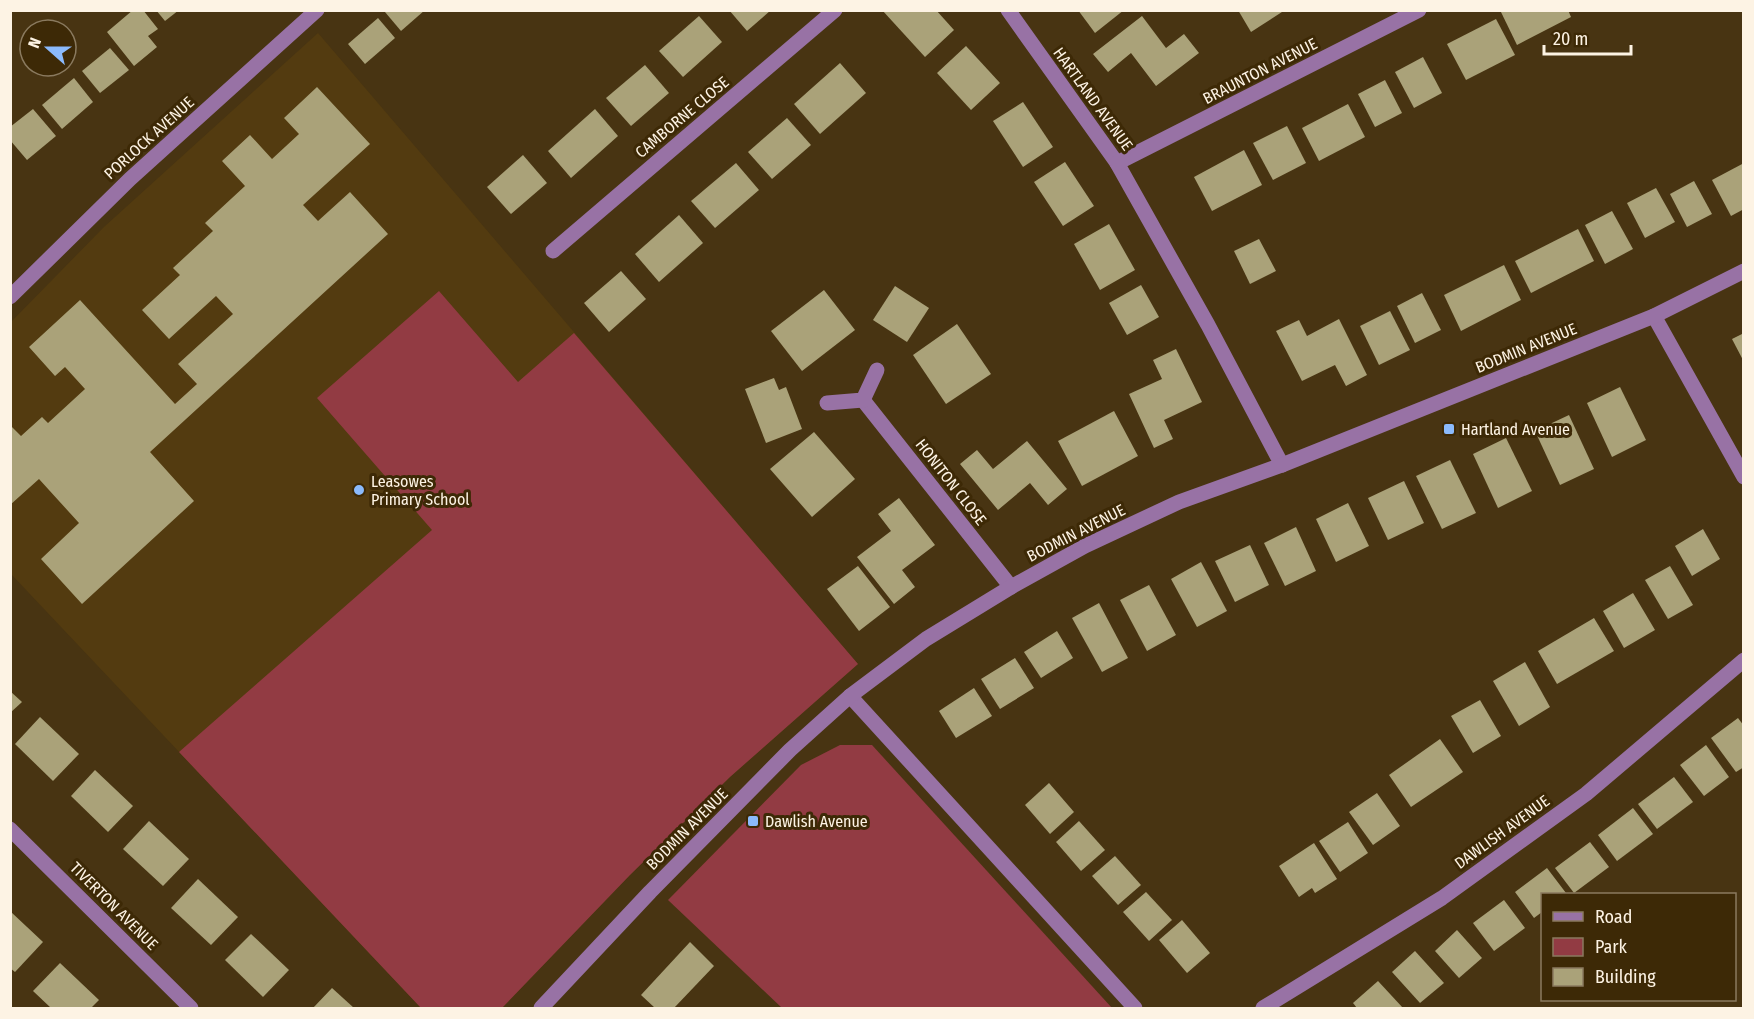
<svg xmlns="http://www.w3.org/2000/svg" width="1754" height="1019" font-family="'Fira Sans Condensed',sans-serif">
	<rect width="100%" height="100%" fill="#483412"/>
	<path fill="#533b10" d="M318,33L858,664L730,777L630,875L502,1008H421L11,574V322L104,227Z"/>
	<g fill="#923b43">
		<path d="M439,291L518,382L574,333L858,664L730,777L630,875L502,1008H421L179,752L432,530L317,398Z"/>
		<path d="M840,745H872L1112,1008H782L668,900L801,765Z"/>
	</g>
	<g fill="#aaa279">
		<path d="M133,10H143L158,29L148,36L157,47L134,66L107,32Z"/>
		<path d="M156,10H179L165,21Z"/>
		<path d="M387,10H425L401,31L385,12Z"/>
		<path d="M729,10H771L747,31Z"/>
		<path d="M882,10H936L954,30L925,57Z"/>
		<path d="M1078,10H1124L1095,33Z"/>
		<path d="M1238,10H1285L1251,32Z"/>
		<path d="M1500,10H1568L1571,17L1517,45Z"/>
		<path d="M699,16L722,42L683,77L659,51Z"/>
		<path d="M1142,16L1166,48L1184,34L1199,53L1156,86L1131,53L1108,72L1093,54Z"/>
		<path d="M378,18L395,38L365,64L348,44Z"/>
		<path d="M1496,19L1515,55L1466,80L1447,44Z"/>
		<path d="M966,46L1000,83L971,110L937,73Z"/>
		<path d="M110,48L129,70L100,93L82,71Z"/>
		<path d="M1423,57L1442,93L1414,108L1395,72Z"/>
		<path d="M840,63L866,93L820,134L794,104Z"/>
		<path d="M645,65L669,93L631,126L606,98Z"/>
		<path d="M74,78L93,102L62,129L42,105Z"/>
		<path d="M1385,80L1402,113L1375,127L1358,94Z"/>
		<path d="M317,87L370,144L303,205L318,221L350,192L388,234L150,452L194,501L82,604L41,559L79,523L39,479L10,505V425L21,436L42,417L48,423L85,389L65,367L55,376L29,347L80,300L175,404L197,384L178,364L233,314L216,296L169,339L142,310L180,275L173,268L213,231L205,223L245,186L222,161L250,135L272,159L299,134L284,118Z"/>
		<path d="M1023,102L1053,147L1023,167L993,121Z"/>
		<path d="M1348,104L1365,137L1319,161L1302,128Z"/>
		<path d="M33,109L56,136L27,160L10,140V127Z"/>
		<path d="M595,109L618,136L571,178L548,151Z"/>
		<path d="M787,118L811,145L772,179L748,152Z"/>
		<path d="M1287,126L1306,163L1273,180L1253,143Z"/>
		<path d="M1244,150L1262,185L1212,211L1194,177Z"/>
		<path d="M523,155L547,183L511,214L487,187Z"/>
		<path d="M1065,162L1094,206L1063,226L1034,182Z"/>
		<path d="M736,163L759,190L715,228L691,201Z"/>
		<path d="M1744,163V209L1731,216L1712,180Z"/>
		<path d="M1694,181L1712,214L1687,227L1670,194Z"/>
		<path d="M1656,188L1675,222L1645,238L1627,203Z"/>
		<path d="M1612,211L1633,249L1605,264L1585,225Z"/>
		<path d="M679,215L703,243L659,282L635,254Z"/>
		<path d="M1109,224L1135,270L1100,290L1074,244Z"/>
		<path d="M1578,229L1594,261L1531,293L1515,261Z"/>
		<path d="M1259,239L1276,271L1250,284L1234,251Z"/>
		<path d="M1504,265L1521,300L1461,331L1444,295Z"/>
		<path d="M621,271L646,299L609,332L584,303Z"/>
		<path d="M1141,285L1159,317L1127,335L1109,303Z"/>
		<path d="M895,286L929,308L907,342L873,320Z"/>
		<path d="M824,290L855,330L802,371L771,331Z"/>
		<path d="M1422,293L1441,330L1415,343L1397,306Z"/>
		<path d="M1390,311L1410,350L1379,365L1360,326Z"/>
		<path d="M1339,319L1367,375L1346,386L1335,365L1302,381L1276,331L1299,320L1307,336Z"/>
		<path d="M957,324L991,374L946,404L913,355Z"/>
		<path d="M1744,333V362L1732,339Z"/>
		<path d="M1176,349L1202,402L1164,420L1173,439L1154,448L1129,394L1162,379L1153,360Z"/>
		<path d="M774,378L779,390L786,387L802,429L766,443L745,389Z"/>
		<path d="M1620,387L1646,440L1612,457L1587,403Z"/>
		<path d="M1114,411L1138,456L1082,486L1058,441Z"/>
		<path d="M1569,415L1594,469L1560,485L1535,431Z"/>
		<path d="M814,432L855,479L812,517L770,469Z"/>
		<path d="M1506,438L1532,491L1498,508L1473,454Z"/>
		<path d="M1027,441L1067,489L1048,505L1030,483L998,510L960,464L977,450L993,469Z"/>
		<path d="M1450,460L1476,513L1442,529L1416,476Z"/>
		<path d="M1404,481L1424,523L1388,540L1368,498Z"/>
		<path d="M899,498L935,545L902,570L915,587L894,604L857,557L891,531L878,514Z"/>
		<path d="M1348,503L1369,546L1336,562L1316,519Z"/>
		<path d="M1296,527L1316,571L1285,586L1264,543Z"/>
		<path d="M1703,529L1720,559L1692,576L1675,546Z"/>
		<path d="M1250,545L1269,585L1235,602L1215,561Z"/>
		<path d="M1201,562L1227,611L1197,627L1171,579Z"/>
		<path d="M858,566L890,607L859,631L827,589Z"/>
		<path d="M1670,566L1693,605L1668,619L1645,580Z"/>
		<path d="M1149,585L1176,635L1147,651L1120,600Z"/>
		<path d="M1633,593L1655,630L1624,648L1603,611Z"/>
		<path d="M1099,603L1128,658L1102,672L1072,618Z"/>
		<path d="M1594,618L1614,651L1557,684L1538,651Z"/>
		<path d="M1057,631L1073,658L1041,678L1024,652Z"/>
		<path d="M1015,658L1034,688L1000,709L981,679Z"/>
		<path d="M1525,662L1550,707L1519,726L1493,681Z"/>
		<path d="M974,688L992,716L956,738L939,711Z"/>
		<path d="M10,691L22,702L10,713Z"/>
		<path d="M1480,700L1501,736L1473,753L1451,716Z"/>
		<path d="M40,717L79,754L53,781L15,744Z"/>
		<path d="M1738,718L1744,726V767L1736,772L1711,738Z"/>
		<path d="M1440,739L1463,772L1411,807L1389,775Z"/>
		<path d="M1706,745L1729,777L1704,796L1680,765Z"/>
		<path d="M95,770L133,806L108,832L71,796Z"/>
		<path d="M1674,777L1693,802L1657,829L1638,804Z"/>
		<path d="M1049,783L1074,812L1050,834L1025,805Z"/>
		<path d="M1377,793L1400,826L1373,845L1349,812Z"/>
		<path d="M1633,808L1653,834L1617,861L1598,835Z"/>
		<path d="M149,821L189,859L163,886L123,849Z"/>
		<path d="M1079,821L1105,850L1081,871L1056,842Z"/>
		<path d="M1348,822L1368,853L1340,872L1319,841Z"/>
		<path d="M1590,842L1609,867L1574,893L1555,868Z"/>
		<path d="M1314,843L1337,879L1315,893L1312,888L1299,897L1279,866Z"/>
		<path d="M1115,856L1141,885L1118,905L1092,876Z"/>
		<path d="M1547,868L1566,893L1542,894V912L1534,918L1515,892Z"/>
		<path d="M198,879L238,917L211,945L171,908Z"/>
		<path d="M1146,892L1172,920L1149,941L1123,912Z"/>
		<path d="M1504,900L1525,928L1494,951L1473,923Z"/>
		<path d="M10,911L43,942L15,972L10,968Z"/>
		<path d="M1182,920L1210,953L1187,973L1159,940Z"/>
		<path d="M1457,930L1482,958L1459,978L1435,951Z"/>
		<path d="M251,934L289,970L263,997L225,960Z"/>
		<path d="M690,942L714,966L674,1008H655L641,995Z"/>
		<path d="M1415,951L1444,983L1420,1003L1392,972Z"/>
		<path d="M60,963L99,1000L91,1008H51L33,991Z"/>
		<path d="M1378,981L1403,1008H1357L1353,1003Z"/>
		<path d="M332,988L354,1008H313Z"/>
	</g>
	<g fill="none" stroke-linecap="round" stroke-linejoin="round">
		<g stroke="#9872a5" stroke-width="15">
			<path d="M1008,10L1117,163L1208,325L1282,465"/>
			<path d="M1117,163L1419,10"/>
			<path d="M553,251L835,10"/>
			<path d="M10,297L130,179L317,10"/>
			<path d="M1654,316L1744,477"/>
			<path d="M863,400L1011,587"/>
			<path d="M827,403L863,400L877,370"/>
			<path d="M850,696L1135,1008"/>
			<path d="M10,829L191,1008"/>
			<path d="M541,1008L650,892L790,750L850,696L926,639L1011,587L1085,546L1179,502L1282,465L1654,316L1744,271"/>
			<path d="M1263,1008L1442,898L1586,794L1744,660"/>
		</g>
	</g>
	<g fill="#8bbafc" stroke="#3d2906" stroke-width="2">
		<rect x="1443" y="423" width="12" height="12" rx="3"/>
		<circle cx="359" cy="490" r="6"/>
		<rect x="747" y="815" width="12" height="12" rx="3"/>
	</g>
	<g text-anchor="middle" dominant-baseline="central" stroke-width="6" stroke-linejoin="round" paint-order="stroke">
		<g font-size="16" fill="#fdf3e4" stroke="#3d2906">
			<text transform="translate(1260 71) rotate(-27)">BRAUNTON AVENUE</text>
			<text transform="translate(1093 99) rotate(54)">HARTLAND AVENUE</text>
			<text transform="translate(682 117) rotate(-40)">CAMBORNE CLOSE</text>
			<text transform="translate(149 138) rotate(-42)">PORLOCK AVENUE</text>
			<text transform="translate(1526 348) rotate(-22)">BODMIN AVENUE</text>
			<text transform="translate(951 482) rotate(52)">HONITON CLOSE</text>
			<text transform="translate(1076 533) rotate(-27)">BODMIN AVENUE</text>
			<text transform="translate(687 829) rotate(-45)">BODMIN AVENUE</text>
			<text transform="translate(1502 832) rotate(-36)">DAWLISH AVENUE</text>
			<text transform="translate(114 906) rotate(45)">TIVERTON AVENUE</text>
		</g>
		<g font-size="16" fill="#fdf3e4" stroke="#3d2906" text-anchor="start">
			<text x="1461" y="429">Hartland Avenue</text>
			<text x="371" y="481">Leasowes<tspan x="371" dy="18">Primary School</tspan></text>
			<text x="765" y="821">Dawlish Avenue</text>
		</g>
	</g>
	<rect width="1754" height="1019" fill="none" stroke="#fdf3e4" stroke-width="24"/>
	<rect x="1541" y="893" width="195" height="108" fill="#3d2906" stroke="#8a7a5f" stroke-width="1.5"/>
	<rect x="1553" y="912" width="30" height="9" fill="#9872a5" stroke="#8a7a5f" stroke-width="1.5"/>
	<text x="1595" y="923" font-size="18" fill="#fdf3e4">Road</text>
	<rect x="1553" y="938" width="30" height="18" fill="#923b43" stroke="#8a7a5f" stroke-width="1.5"/>
	<text x="1595" y="953" font-size="18" fill="#fdf3e4">Park</text>
	<rect x="1553" y="968" width="30" height="18" fill="#aaa279" stroke="#8a7a5f" stroke-width="1.5"/>
	<text x="1595" y="983" font-size="18" fill="#fdf3e4">Building</text>
	<g transform="translate(48 48) rotate(291)"><circle r="28" fill="#3d2906" stroke="#8a7a5f" stroke-width="1.5"/>
	<path d="M0-4.5L10 22L0 15L-10 22Z" fill="#8bbafc"/>
	<text y="-9" font-size="16" font-weight="bold" text-anchor="middle" fill="#fdf3e4">N</text>
	</g>
	<path d="M1544 45v9h87v-9" fill="none" stroke="#fdf3e4" stroke-width="3"/>
	<text x="1553" y="45" font-size="18" fill="#fdf3e4" stroke="#3d2906" stroke-width="4.5" paint-order="stroke">20 m</text>
</svg>
